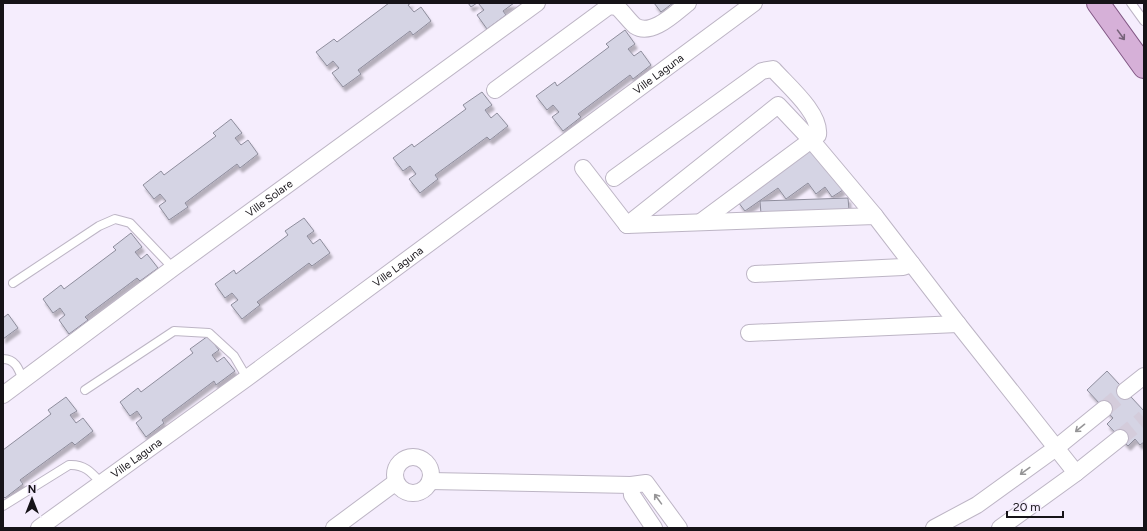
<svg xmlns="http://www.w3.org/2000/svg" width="1147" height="531" font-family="Figtree,sans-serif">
	<defs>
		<filter id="shadow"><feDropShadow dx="2.5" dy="4.5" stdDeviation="1" flood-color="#0004"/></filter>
	</defs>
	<rect width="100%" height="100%" fill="#f5edfd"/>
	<g fill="#d5d4e4" stroke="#8e8d9c" filter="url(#shadow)">
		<path d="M389,3H411L408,5L414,12L421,7L431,21L413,35L410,31L358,70L361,74L343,87L332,73L339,68L333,61L327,66L316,52L334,39L337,42Z"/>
		<path d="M468,3H477L471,7Z"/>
		<path d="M478,3H514L503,11L506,15L487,29L477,15L484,10Z"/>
		<path d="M654,3H673L661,12Z"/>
		<path d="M625,30L635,44L628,49L634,56L641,51L651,65L633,79L630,75L578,114L581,117L563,131L552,117L559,112L553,105L547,110L536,96L555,82L557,86L609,47L606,44Z"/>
		<path d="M482,92L492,105L485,110L491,118L497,113L508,126L490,140L487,137L435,175L438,179L420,193L409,179L416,174L410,166L403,171L393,158L412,144L414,147L466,109L463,105Z"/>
		<path d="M231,119L242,133L235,138L241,145L248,140L258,154L240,168L237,164L185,203L188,207L169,220L159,206L166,201L160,194L154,199L143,185L161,171L164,175L216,136L213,133Z"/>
		<path d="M812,148L843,190L832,197L825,187L816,194L808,183L786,199L778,188L745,211L738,202Z"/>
		<path d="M848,198L849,210L761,214L760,201Z"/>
		<path d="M304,218L314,231L307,236L313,244L320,239L330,253L312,266L309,263L257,302L260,305L242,319L231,305L238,300L232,293L225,298L215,284L234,270L236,274L288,235L285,231Z"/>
		<path d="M131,233L142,247L135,252L141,259L147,254L158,268L140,281L137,278L85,317L88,320L69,334L59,320L65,315L60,308L53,313L43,299L61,285L64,289L116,250L113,247Z"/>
		<path d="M8,314L18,328L3,339V318Z"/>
		<path d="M208,336L219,350L212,355L217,362L224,357L235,371L216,385L214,381L162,420L164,423L146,437L136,423L142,418L137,411L130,416L120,402L138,388L141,392L193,353L190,349Z"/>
		<path d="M1107,371L1144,411V442L1140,445L1135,439L1128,446L1107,424L1113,418L1087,390Z"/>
		<path d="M66,397L77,411L70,415L76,423L83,418L93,431L75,445L72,442L20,480L23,484L5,498L3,496V450L51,414L48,410Z"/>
	</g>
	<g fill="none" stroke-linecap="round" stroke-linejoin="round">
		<g stroke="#d4ccdb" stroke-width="16" stroke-dasharray="16 8" stroke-linecap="butt">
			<path d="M1104,409L1125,391"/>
			<path d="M1120,438L1144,418"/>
		</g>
		<defs>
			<g id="lane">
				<path d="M1131,3L1144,21"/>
				<path d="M13,283L99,226L115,219L130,223L173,268"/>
				<path d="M3,359C16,359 19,370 23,380"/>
				<path d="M85,390L174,331L209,333L234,356L247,378"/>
				<path d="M3,506L69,465C85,464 92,473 102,484"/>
			</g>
			<g id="street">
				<path d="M495,90L609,6L617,7C623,12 630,22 635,26C652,37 676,12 688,3"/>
				<path d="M583,168L627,225"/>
				<path d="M614,178L762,71L773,69C787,85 821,113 818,135L702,221"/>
				<path d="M627,225L875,216L958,324L1076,473"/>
				<path d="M627,225L778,105L812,141L875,216"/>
				<path d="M755,274L903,267L912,264"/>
				<path d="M749,333L958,324"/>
				<path d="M1125,391L1144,376"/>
				<path id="s1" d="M3,395L173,268L537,3"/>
				<circle cx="413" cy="475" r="18"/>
				<path d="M430,481L631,485L646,483L679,528"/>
				<path d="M631,485L632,495L654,528"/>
				<path id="s2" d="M39,528L247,378L754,3"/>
				<path d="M334,528L396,482"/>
				<path d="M934,528L977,505L1056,448L1104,409"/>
				<path d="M1000,528L1076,473L1120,438"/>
			</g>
			<path id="primary" d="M1098,3L1144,67"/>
		</defs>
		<use href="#lane" stroke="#bdb5c5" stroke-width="10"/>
		<use href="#street" stroke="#bdb5c5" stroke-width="18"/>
		<use href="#primary" stroke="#815784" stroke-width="24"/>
		<use href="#lane" stroke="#fff" stroke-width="8"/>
		<use href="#street" stroke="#fff" stroke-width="16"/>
		<use href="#primary" stroke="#d6b0d8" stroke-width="22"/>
	</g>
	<defs><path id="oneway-shaft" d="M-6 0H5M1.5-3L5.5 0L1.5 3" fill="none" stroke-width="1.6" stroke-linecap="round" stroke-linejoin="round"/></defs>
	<use stroke="#766278" href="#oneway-shaft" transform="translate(1121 35) rotate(54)"/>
	<g stroke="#969597">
		<use href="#oneway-shaft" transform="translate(1080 428) rotate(141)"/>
		<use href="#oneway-shaft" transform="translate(1025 471) rotate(144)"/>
		<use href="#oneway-shaft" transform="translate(658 499) rotate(-126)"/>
	</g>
	<g text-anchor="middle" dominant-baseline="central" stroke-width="3.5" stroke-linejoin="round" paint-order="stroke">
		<g font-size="11" fill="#161318" stroke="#f5edfd">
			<text stroke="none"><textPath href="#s2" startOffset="768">Ville Laguna</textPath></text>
			<text stroke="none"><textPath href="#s1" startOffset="331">Ville Solare</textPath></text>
			<text stroke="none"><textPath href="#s2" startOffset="444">Ville Laguna</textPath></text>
			<text stroke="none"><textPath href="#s2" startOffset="120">Ville Laguna</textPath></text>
		</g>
	</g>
	<rect width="1147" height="531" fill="none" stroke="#161318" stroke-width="8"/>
	<g transform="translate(32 499)" stroke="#f5edfd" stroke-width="3" paint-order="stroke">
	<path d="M0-3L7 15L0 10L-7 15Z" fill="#161318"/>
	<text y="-6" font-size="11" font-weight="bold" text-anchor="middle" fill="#161318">N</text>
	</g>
	<path d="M1007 511v6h56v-6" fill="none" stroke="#161318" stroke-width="2"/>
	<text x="1013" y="511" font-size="12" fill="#161318" stroke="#f5edfd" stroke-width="3" paint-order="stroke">20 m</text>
</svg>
